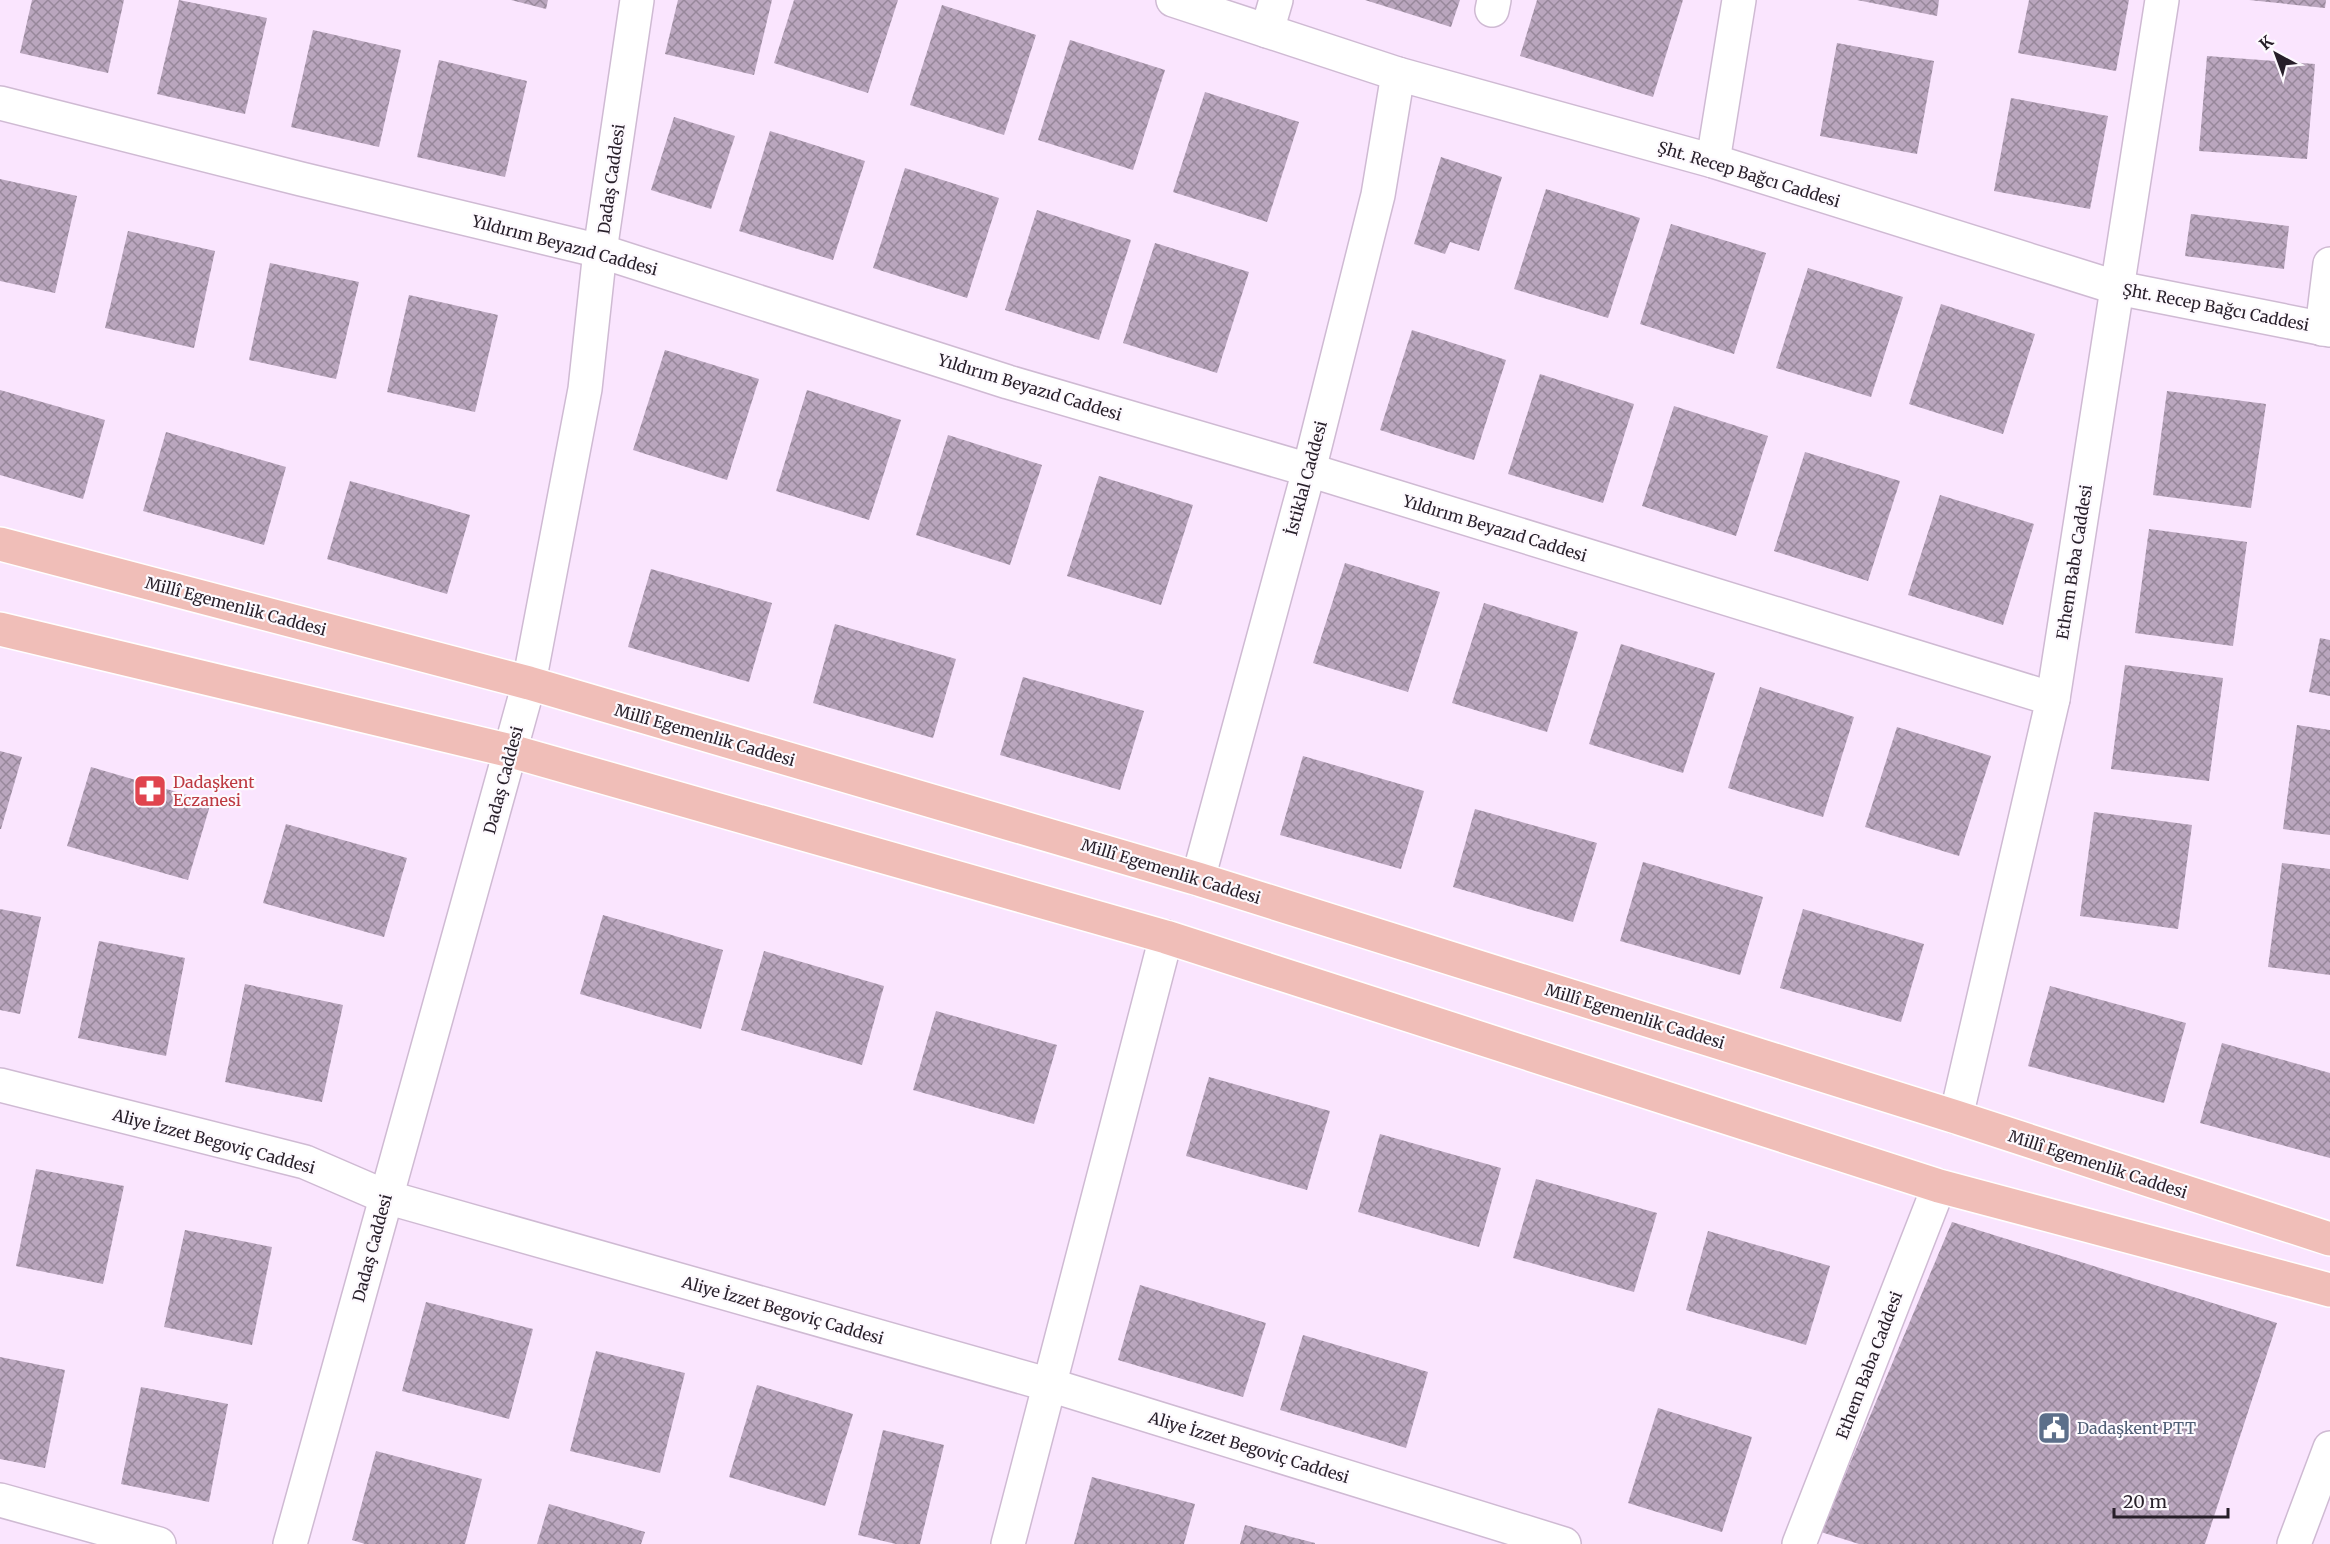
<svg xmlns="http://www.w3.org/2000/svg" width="2330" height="1544" font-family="Merriweather,serif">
	<defs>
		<pattern id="building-cross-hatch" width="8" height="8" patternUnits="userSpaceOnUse" patternTransform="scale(1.5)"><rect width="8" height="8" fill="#baa6be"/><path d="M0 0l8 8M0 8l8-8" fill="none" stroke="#97879a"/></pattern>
	</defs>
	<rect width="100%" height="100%" fill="#fae5fe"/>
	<g fill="url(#building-cross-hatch)">
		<path d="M32,0H124L108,73L20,53Z"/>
		<path d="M179,0L267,18L245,114L157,94Z"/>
		<path d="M511,0H548L546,9Z"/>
		<path d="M678,0H772L754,75L665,54Z"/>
		<path d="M794,0H898L868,93L774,63Z"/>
		<path d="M1365,0H1460L1451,27Z"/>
		<path d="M1537,0H1683L1653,97L1520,56Z"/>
		<path d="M1857,0H1939L1937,16Z"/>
		<path d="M2029,0H2129L2116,71L2018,53Z"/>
		<path d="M2249,0H2326L2325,8Z"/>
		<path d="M942,5L1036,35L1004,135L910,105Z"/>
		<path d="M313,30L401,50L379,147L291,127Z"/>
		<path d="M1070,40L1165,70L1133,170L1038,140Z"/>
		<path d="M1837,43L1934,61L1917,154L1820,136Z"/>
		<path d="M2207,56L2315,64L2307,159L2199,151Z"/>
		<path d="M439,60L527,81L505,177L417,157Z"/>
		<path d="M1205,92L1299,122L1267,222L1173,192Z"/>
		<path d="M2011,98L2108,116L2090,209L1994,191Z"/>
		<path d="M674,117L735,136L711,209L651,190Z"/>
		<path d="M770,131L865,161L833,260L739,231Z"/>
		<path d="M1441,157L1502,177L1479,251L1450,242L1445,254L1414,244Z"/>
		<path d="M905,168L999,198L967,298L873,268Z"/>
		<path d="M0,179L77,196L55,293L0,281Z"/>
		<path d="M1546,189L1640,218L1608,318L1514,289Z"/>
		<path d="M1037,210L1131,240L1099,340L1005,310Z"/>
		<path d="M2191,214L2289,226L2284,269L2185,256Z"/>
		<path d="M1671,224L1766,253L1734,354L1640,324Z"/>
		<path d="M128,231L215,251L194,348L105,328Z"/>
		<path d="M1155,243L1249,272L1217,373L1123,343Z"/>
		<path d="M270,263L359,282L336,379L249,360Z"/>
		<path d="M1808,268L1903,297L1871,397L1776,368Z"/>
		<path d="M409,295L498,315L475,412L387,392Z"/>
		<path d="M1941,304L2035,334L2003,434L1909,404Z"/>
		<path d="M1412,330L1506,360L1474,460L1380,430Z"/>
		<path d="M665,350L759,379L727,480L633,450Z"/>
		<path d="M1540,374L1634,404L1603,503L1508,474Z"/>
		<path d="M0,390L105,420L83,499L0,475Z"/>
		<path d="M807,390L901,420L869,520L776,491Z"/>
		<path d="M2167,391L2266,404L2251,508L2153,495Z"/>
		<path d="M1674,406L1768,436L1736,536L1642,506Z"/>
		<path d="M166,432L286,467L264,545L143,511Z"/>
		<path d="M948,435L1042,465L1010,565L916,535Z"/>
		<path d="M1805,452L1900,481L1868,581L1774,551Z"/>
		<path d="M1099,476L1193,505L1161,605L1067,576Z"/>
		<path d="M350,481L470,515L447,594L327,559Z"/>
		<path d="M1940,495L2034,524L2003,625L1908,595Z"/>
		<path d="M2149,529L2247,542L2233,646L2135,633Z"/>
		<path d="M1345,563L1440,592L1408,692L1313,663Z"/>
		<path d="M651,569L772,603L749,682L628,647Z"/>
		<path d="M1484,603L1578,632L1547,732L1452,703Z"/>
		<path d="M835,624L956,659L933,738L813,703Z"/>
		<path d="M2320,638L2330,640V696L2309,692Z"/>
		<path d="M1621,644L1715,673L1683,773L1589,744Z"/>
		<path d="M2125,665L2223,678L2209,781L2111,769Z"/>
		<path d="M1023,677L1144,711L1120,790L1000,755Z"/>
		<path d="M1760,687L1854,717L1823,817L1728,788Z"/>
		<path d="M2297,725L2330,730V835L2283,829Z"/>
		<path d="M1897,727L1991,756L1959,856L1865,827Z"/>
		<path d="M0,751L22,757L1,829H0Z"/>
		<path d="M1303,756L1424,791L1401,869L1280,835Z"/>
		<path d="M91,767L211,802L188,880L67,846Z"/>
		<path d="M1475,809L1597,843L1573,922L1453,887Z"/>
		<path d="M2094,812L2192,825L2178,929L2080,916Z"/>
		<path d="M286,824L407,858L384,937L263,903Z"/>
		<path d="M1643,862L1763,897L1740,975L1620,941Z"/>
		<path d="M2282,863L2330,869V975L2268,967Z"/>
		<path d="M0,909L41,917L20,1014L0,1010Z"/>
		<path d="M1803,909L1924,944L1901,1022L1780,988Z"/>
		<path d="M603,915L723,950L701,1029L580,994Z"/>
		<path d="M99,941L185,958L166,1056L78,1038Z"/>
		<path d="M764,951L884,986L862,1065L741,1030Z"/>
		<path d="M245,984L343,1005L322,1102L225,1082Z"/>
		<path d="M2050,986L2186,1023L2164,1103L2028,1066Z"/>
		<path d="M936,1011L1057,1045L1034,1124L913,1090Z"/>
		<path d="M2222,1043L2330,1073V1158L2200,1123Z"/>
		<path d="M1209,1077L1330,1111L1307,1190L1186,1156Z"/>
		<path d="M1380,1134L1501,1168L1479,1247L1358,1212Z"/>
		<path d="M36,1169L124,1186L103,1284L16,1266Z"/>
		<path d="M1536,1179L1657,1213L1634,1292L1513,1258Z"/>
		<path d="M1952,1222L2277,1323L2205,1544H1859L1821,1532Z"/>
		<path d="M185,1230L272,1247L252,1345L164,1327Z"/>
		<path d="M1708,1231L1830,1266L1806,1345L1686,1310Z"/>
		<path d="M1140,1285L1266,1323L1243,1397L1118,1360Z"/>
		<path d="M426,1302L533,1329L509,1419L402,1391Z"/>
		<path d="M1303,1335L1428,1372L1406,1448L1280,1410Z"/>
		<path d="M596,1351L685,1373L660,1473L570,1451Z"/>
		<path d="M0,1357L65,1370L45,1468L0,1459Z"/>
		<path d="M757,1385L853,1414L825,1506L729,1477Z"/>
		<path d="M141,1387L228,1404L209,1502L121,1484Z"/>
		<path d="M1658,1408L1752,1437L1722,1532L1628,1503Z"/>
		<path d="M883,1430L944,1445L920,1544H896L858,1535Z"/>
		<path d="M376,1451L482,1479L465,1544H365L352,1540Z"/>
		<path d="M1092,1477L1195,1504L1184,1544H1074Z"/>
		<path d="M549,1504L645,1532L641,1544H537Z"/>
		<path d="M1245,1525L1315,1543V1544H1240Z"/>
	</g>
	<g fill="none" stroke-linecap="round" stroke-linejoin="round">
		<defs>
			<g id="minor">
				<path d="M1173,0L1398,74L1713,161L2118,288L2330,330"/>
				<path d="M1492,10L1494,0"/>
				<path d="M1267,31L1276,0"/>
				<path d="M0,103L301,179L600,251L1008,382L1309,470L2053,699"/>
				<path d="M1713,161L1739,0"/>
				<path d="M2322,329L2330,264"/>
				<path d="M1198,879L1309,470L1378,195L1398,74"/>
				<path d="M0,1085L305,1162L386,1197L1050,1385L1564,1544"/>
				<path d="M1956,1117L2053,699L2162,0"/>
				<path d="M0,1500L159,1544"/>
				<path d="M290,1544L529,683L585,389L600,251L637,0"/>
				<path d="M1008,1544L1166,937"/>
				<path d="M1799,1544L1939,1186"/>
				<path d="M2294,1544L2330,1448"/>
			</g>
			<g id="major">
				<path d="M0,544L529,683L1198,879L1956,1117L2330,1239"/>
				<path d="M0,629L511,751L1166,937L1939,1186L2330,1290"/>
			</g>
		</defs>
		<use href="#minor" stroke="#cfbad3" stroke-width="36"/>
		<use href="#major" stroke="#fff" stroke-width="36"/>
		<use href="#minor" stroke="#fff" stroke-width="33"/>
		<use href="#major" stroke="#f0beb8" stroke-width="33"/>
	</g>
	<defs>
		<symbol id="pharmacy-square" viewBox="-11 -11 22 22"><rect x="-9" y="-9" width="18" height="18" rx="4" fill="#e0444e" stroke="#fdf9fe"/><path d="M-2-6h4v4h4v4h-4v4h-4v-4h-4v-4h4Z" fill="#fff"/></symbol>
		<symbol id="civic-square" viewBox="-11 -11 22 22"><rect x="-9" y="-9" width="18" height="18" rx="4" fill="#5c6f8a" stroke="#fdf9fe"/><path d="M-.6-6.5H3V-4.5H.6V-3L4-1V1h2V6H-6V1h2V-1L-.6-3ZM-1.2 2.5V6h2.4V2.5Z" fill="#fff"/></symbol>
	</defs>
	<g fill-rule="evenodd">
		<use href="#pharmacy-square" x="131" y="772" width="38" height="38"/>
		<use href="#civic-square" x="2035" y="1409" width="38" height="38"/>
	</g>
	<g text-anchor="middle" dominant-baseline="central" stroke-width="4.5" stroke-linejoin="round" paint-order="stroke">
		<g font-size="16" fill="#271f29" stroke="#fdf9fe">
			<text transform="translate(1749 174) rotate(17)">Şht. Recep Bağcı Caddesi</text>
			<text transform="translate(611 179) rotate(-82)">Dadaş Caddesi</text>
			<text transform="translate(565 245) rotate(15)">Yıldırım Beyazıd Caddesi</text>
			<text transform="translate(2216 307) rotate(11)">Şht. Recep Bağcı Caddesi</text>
			<text transform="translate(1030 387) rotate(17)">Yıldırım Beyazıd Caddesi</text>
			<text transform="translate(1306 478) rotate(-75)">İstiklal Caddesi</text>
			<text transform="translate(1495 528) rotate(17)">Yıldırım Beyazıd Caddesi</text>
			<text transform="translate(2074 562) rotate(-81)">Ethem Baba Caddesi</text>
			<text transform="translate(236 606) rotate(15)">Millî Egemenlik Caddesi</text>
			<text transform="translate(705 735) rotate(16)">Millî Egemenlik Caddesi</text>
			<text transform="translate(503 780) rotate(-75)">Dadaş Caddesi</text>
			<text transform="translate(1171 871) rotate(17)">Millî Egemenlik Caddesi</text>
			<text transform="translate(1635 1016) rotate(17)">Millî Egemenlik Caddesi</text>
			<text transform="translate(214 1141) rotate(15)">Aliye İzzet Begoviç Caddesi</text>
			<text transform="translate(2098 1164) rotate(18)">Millî Egemenlik Caddesi</text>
			<text transform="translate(372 1248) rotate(-75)">Dadaş Caddesi</text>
			<text transform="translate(783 1310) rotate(16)">Aliye İzzet Begoviç Caddesi</text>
			<text transform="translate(1869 1365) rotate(-69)">Ethem Baba Caddesi</text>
			<text transform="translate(1249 1447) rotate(17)">Aliye İzzet Begoviç Caddesi</text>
		</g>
		<g font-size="16" fill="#be3a42" stroke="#fdf9fe" text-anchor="start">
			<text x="173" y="782">Dadaşkent<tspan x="173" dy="18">Eczanesi</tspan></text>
		</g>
		<g font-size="16" fill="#4e5e75" stroke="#fdf9fe" text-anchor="start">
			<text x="2077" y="1428">Dadaşkent PTT</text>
		</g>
	</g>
	<g transform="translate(2276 54) rotate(319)" stroke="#fdf9fe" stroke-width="4.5" paint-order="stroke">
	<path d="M0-4.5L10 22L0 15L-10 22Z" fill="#271f29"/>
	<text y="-9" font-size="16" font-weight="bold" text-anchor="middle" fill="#271f29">K</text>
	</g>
	<path d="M2114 1508v9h114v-9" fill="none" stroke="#271f29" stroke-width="3"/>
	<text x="2123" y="1508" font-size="18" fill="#271f29" stroke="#fdf9fe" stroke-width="4.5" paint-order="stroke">20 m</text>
</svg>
